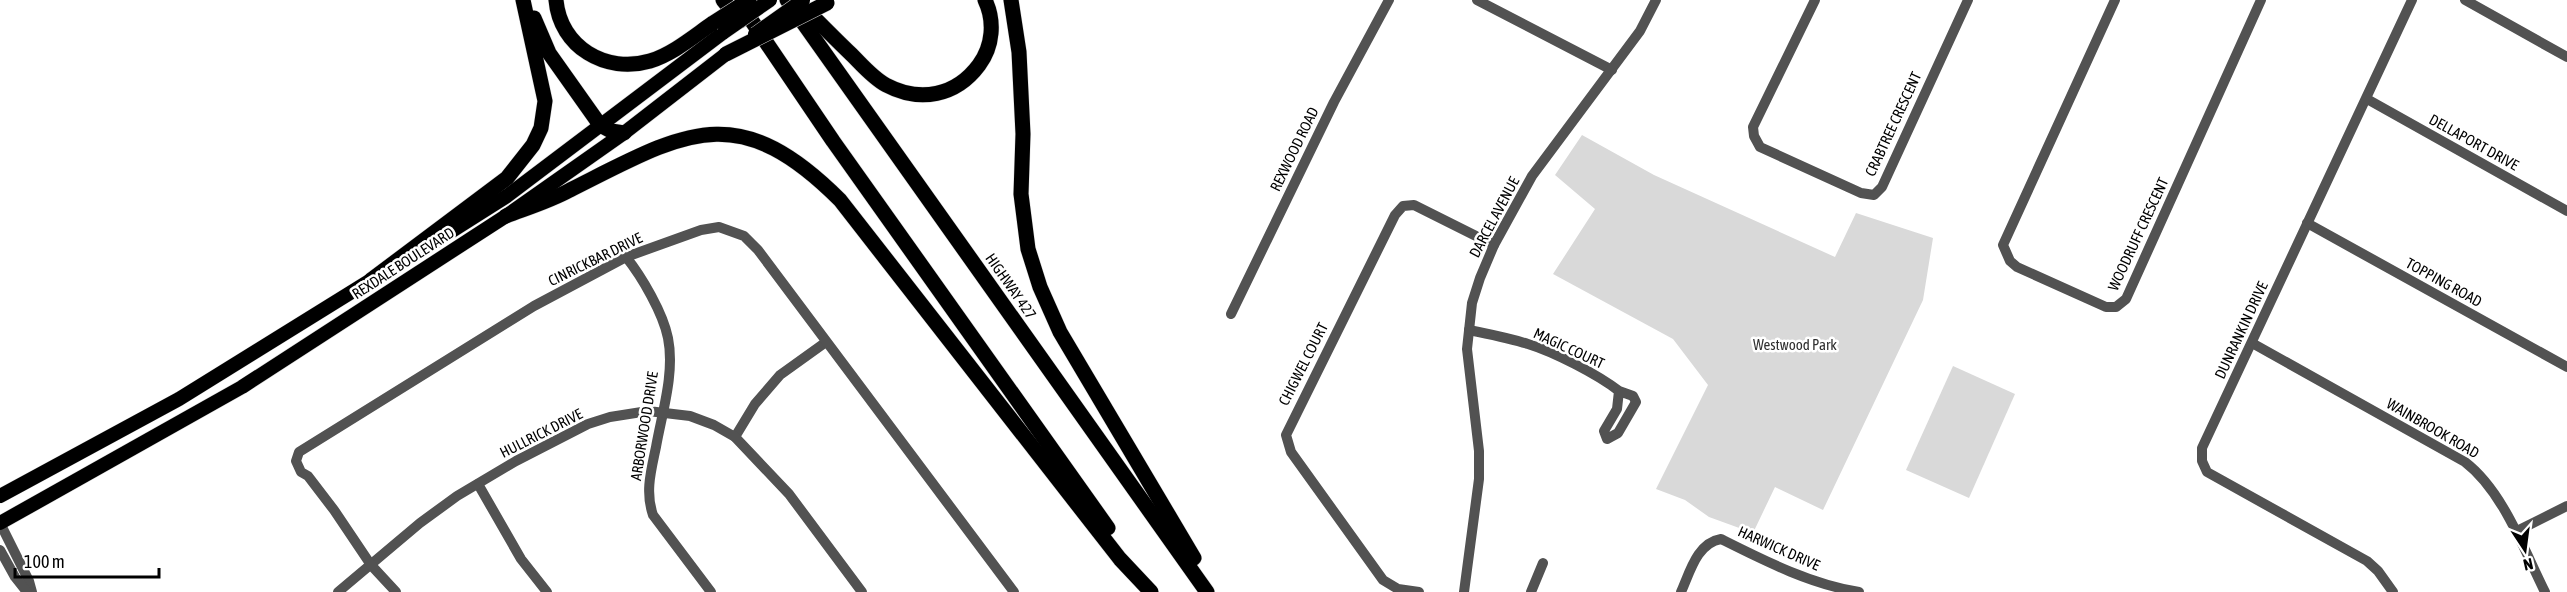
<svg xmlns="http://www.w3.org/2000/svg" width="2567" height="592" font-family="'Asap Condensed',sans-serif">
	<rect width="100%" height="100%" fill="#fff"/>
	<g fill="#d9d9d9">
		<path d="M1582,135L1654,175L1835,257L1856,213L1933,238L1923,300L1823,510L1775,487L1753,533L1709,517L1685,500L1656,489L1708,385L1673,339L1553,274L1595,209L1555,175Z"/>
		<path d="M1953,366L2015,394L1969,498L1906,470Z"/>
	</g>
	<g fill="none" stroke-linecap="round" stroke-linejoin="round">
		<defs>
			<g id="major">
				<path d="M414,255L507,196L724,32"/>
				<path d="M0,496L179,399L379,275"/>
				<path d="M0,523L242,387L506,216L624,133L726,54"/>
			</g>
			<g id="highway">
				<path d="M556,0C560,47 606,74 650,61C673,54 694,36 713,23"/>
				<path d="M723,0L740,21"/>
				<path d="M787,0L1207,592"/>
				<path d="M1011,0L1019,52L1023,134L1021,194L1028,249L1040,287L1060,332L1194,558"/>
				<path d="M799,3C817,20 834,38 852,55C862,65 873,78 886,85C920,103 956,96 979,65C993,46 995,21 985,0"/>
				<path d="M741,5L833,141L1108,528"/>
				<path d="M534,18L549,53L600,125L611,131L624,133"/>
				<path d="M506,216C527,208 550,201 570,190C684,133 736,96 840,200L1120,559L1151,592"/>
				<path d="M371,280L507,178L533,145L541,128L545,101L523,0"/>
			</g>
		</defs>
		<use href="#major" stroke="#dbdbdb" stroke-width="15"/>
		<use href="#highway" stroke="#dbdbdb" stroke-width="16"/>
		<g stroke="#525252" stroke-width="10">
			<path d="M1477,0L1612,70"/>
			<path d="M1815,0L1753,127L1754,136L1760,147L1861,193L1874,195L1882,187L1968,0"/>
			<path d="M2115,0L2003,245L2010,261L2017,267L2106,307H2116L2126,299L2261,0"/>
			<path d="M2465,0L2567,57"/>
			<path d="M2367,99L2567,211"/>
			<path d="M2307,223L2567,367"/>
			<path d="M626,257C642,277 663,313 668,338C675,373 662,413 656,447C651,471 645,492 653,515L711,592"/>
			<path d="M1231,314L1334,102L1389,0"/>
			<path d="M1469,330C1488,334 1509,338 1528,344C1554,352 1597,374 1619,391L1617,409L1604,431L1607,439L1618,433L1636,402L1633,396L1619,391"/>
			<path d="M2252,343L2465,462C2503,491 2524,550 2545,592"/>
			<path d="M735,437L755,404L780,375L826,342"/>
			<path d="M478,484L521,559L547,592"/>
			<path d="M0,523L29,581L32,592"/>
			<path d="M2515,532L2567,506"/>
			<path d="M0,550L15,577L27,592"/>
			<path d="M338,592L420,523L457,496L516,461L588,424L610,417L648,411L690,416L714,425L735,437L789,494L862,592"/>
			<path d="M396,592L371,565L334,510L308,476L301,472L296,461L299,452L534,306L626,257L701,230L719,227L744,236L758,250L1014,592"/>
			<path d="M1419,592L1398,589L1383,580L1291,452L1286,435L1395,215L1403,206L1414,205L1494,245"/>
			<path d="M1464,592L1479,479V451L1467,349L1472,303L1480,278L1494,245L1532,176L1640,31L1656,0"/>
			<path d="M1531,592L1543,563"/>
			<path d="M1681,592C1690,572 1697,543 1721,539C1765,561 1810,584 1859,592"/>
			<path d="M2393,592L2378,571L2367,561L2207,472L2202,461V448L2412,0"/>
		</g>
		<use href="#major" stroke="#000" stroke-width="14"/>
		<use href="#highway" stroke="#000" stroke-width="15"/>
		<defs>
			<g id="major-bridge">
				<path d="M724,32L770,0"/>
				<path d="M755,34L803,0"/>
			</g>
			<g id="highway-bridge">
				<path d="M713,23L749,0"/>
				<path d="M726,54L827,3"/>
			</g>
		</defs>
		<use href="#major-bridge" stroke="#dbdbdb" stroke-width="15" stroke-linecap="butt"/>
		<use href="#highway-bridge" stroke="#dbdbdb" stroke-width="16" stroke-linecap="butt"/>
		<use href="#major-bridge" stroke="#000" stroke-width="14"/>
		<use href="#highway-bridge" stroke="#000" stroke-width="15"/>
	</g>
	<g text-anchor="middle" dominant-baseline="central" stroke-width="5" stroke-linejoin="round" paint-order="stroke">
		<g font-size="15" fill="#000" stroke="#fff">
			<text transform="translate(1893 124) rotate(-65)">CRABTREE CRESCENT</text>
			<text transform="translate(2474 142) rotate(29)">DELLAPORT DRIVE</text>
			<text transform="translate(1294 149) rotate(-64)">REXWOOD ROAD</text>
			<text transform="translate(1494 217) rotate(-62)">DARCEL AVENUE</text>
			<text transform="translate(2138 234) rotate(-65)">WOODRUFF CRESCENT</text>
			<text transform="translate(595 259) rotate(-26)">CINRICKBAR DRIVE</text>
			<text transform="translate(403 263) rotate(-33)">REXDALE BOULEVARD</text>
			<text transform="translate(2444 282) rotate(29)">TOPPING ROAD</text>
			<text transform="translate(1011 286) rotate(55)">HIGHWAY 427</text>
			<text transform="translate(2241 330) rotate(-65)">DUNRANKIN DRIVE</text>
			<text transform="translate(1569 348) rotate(25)">MAGIC COURT</text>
			<text transform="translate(1303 364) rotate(-63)">CHIGWEL COURT</text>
			<text transform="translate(644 426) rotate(-81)">ARBORWOOD DRIVE</text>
			<text transform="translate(2433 428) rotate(30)">WAINBROOK ROAD</text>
			<text transform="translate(541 433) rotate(-27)">HULLRICK DRIVE</text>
			<text transform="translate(1779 548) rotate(24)">HARWICK DRIVE</text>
		</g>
		<g font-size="15" fill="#303030" stroke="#fff">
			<text x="1795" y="344">Westwood Park</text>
		</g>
	</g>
	<g transform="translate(2525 550) rotate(167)" stroke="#ffffff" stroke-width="4.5" paint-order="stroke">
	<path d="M0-4.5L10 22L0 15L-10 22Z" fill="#000000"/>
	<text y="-9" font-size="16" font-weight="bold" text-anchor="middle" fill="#000000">N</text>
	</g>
	<path d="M15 568v9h144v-9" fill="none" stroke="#000000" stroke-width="3"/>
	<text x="24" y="568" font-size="18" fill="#000000" stroke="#ffffff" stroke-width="4.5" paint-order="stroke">100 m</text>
</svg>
